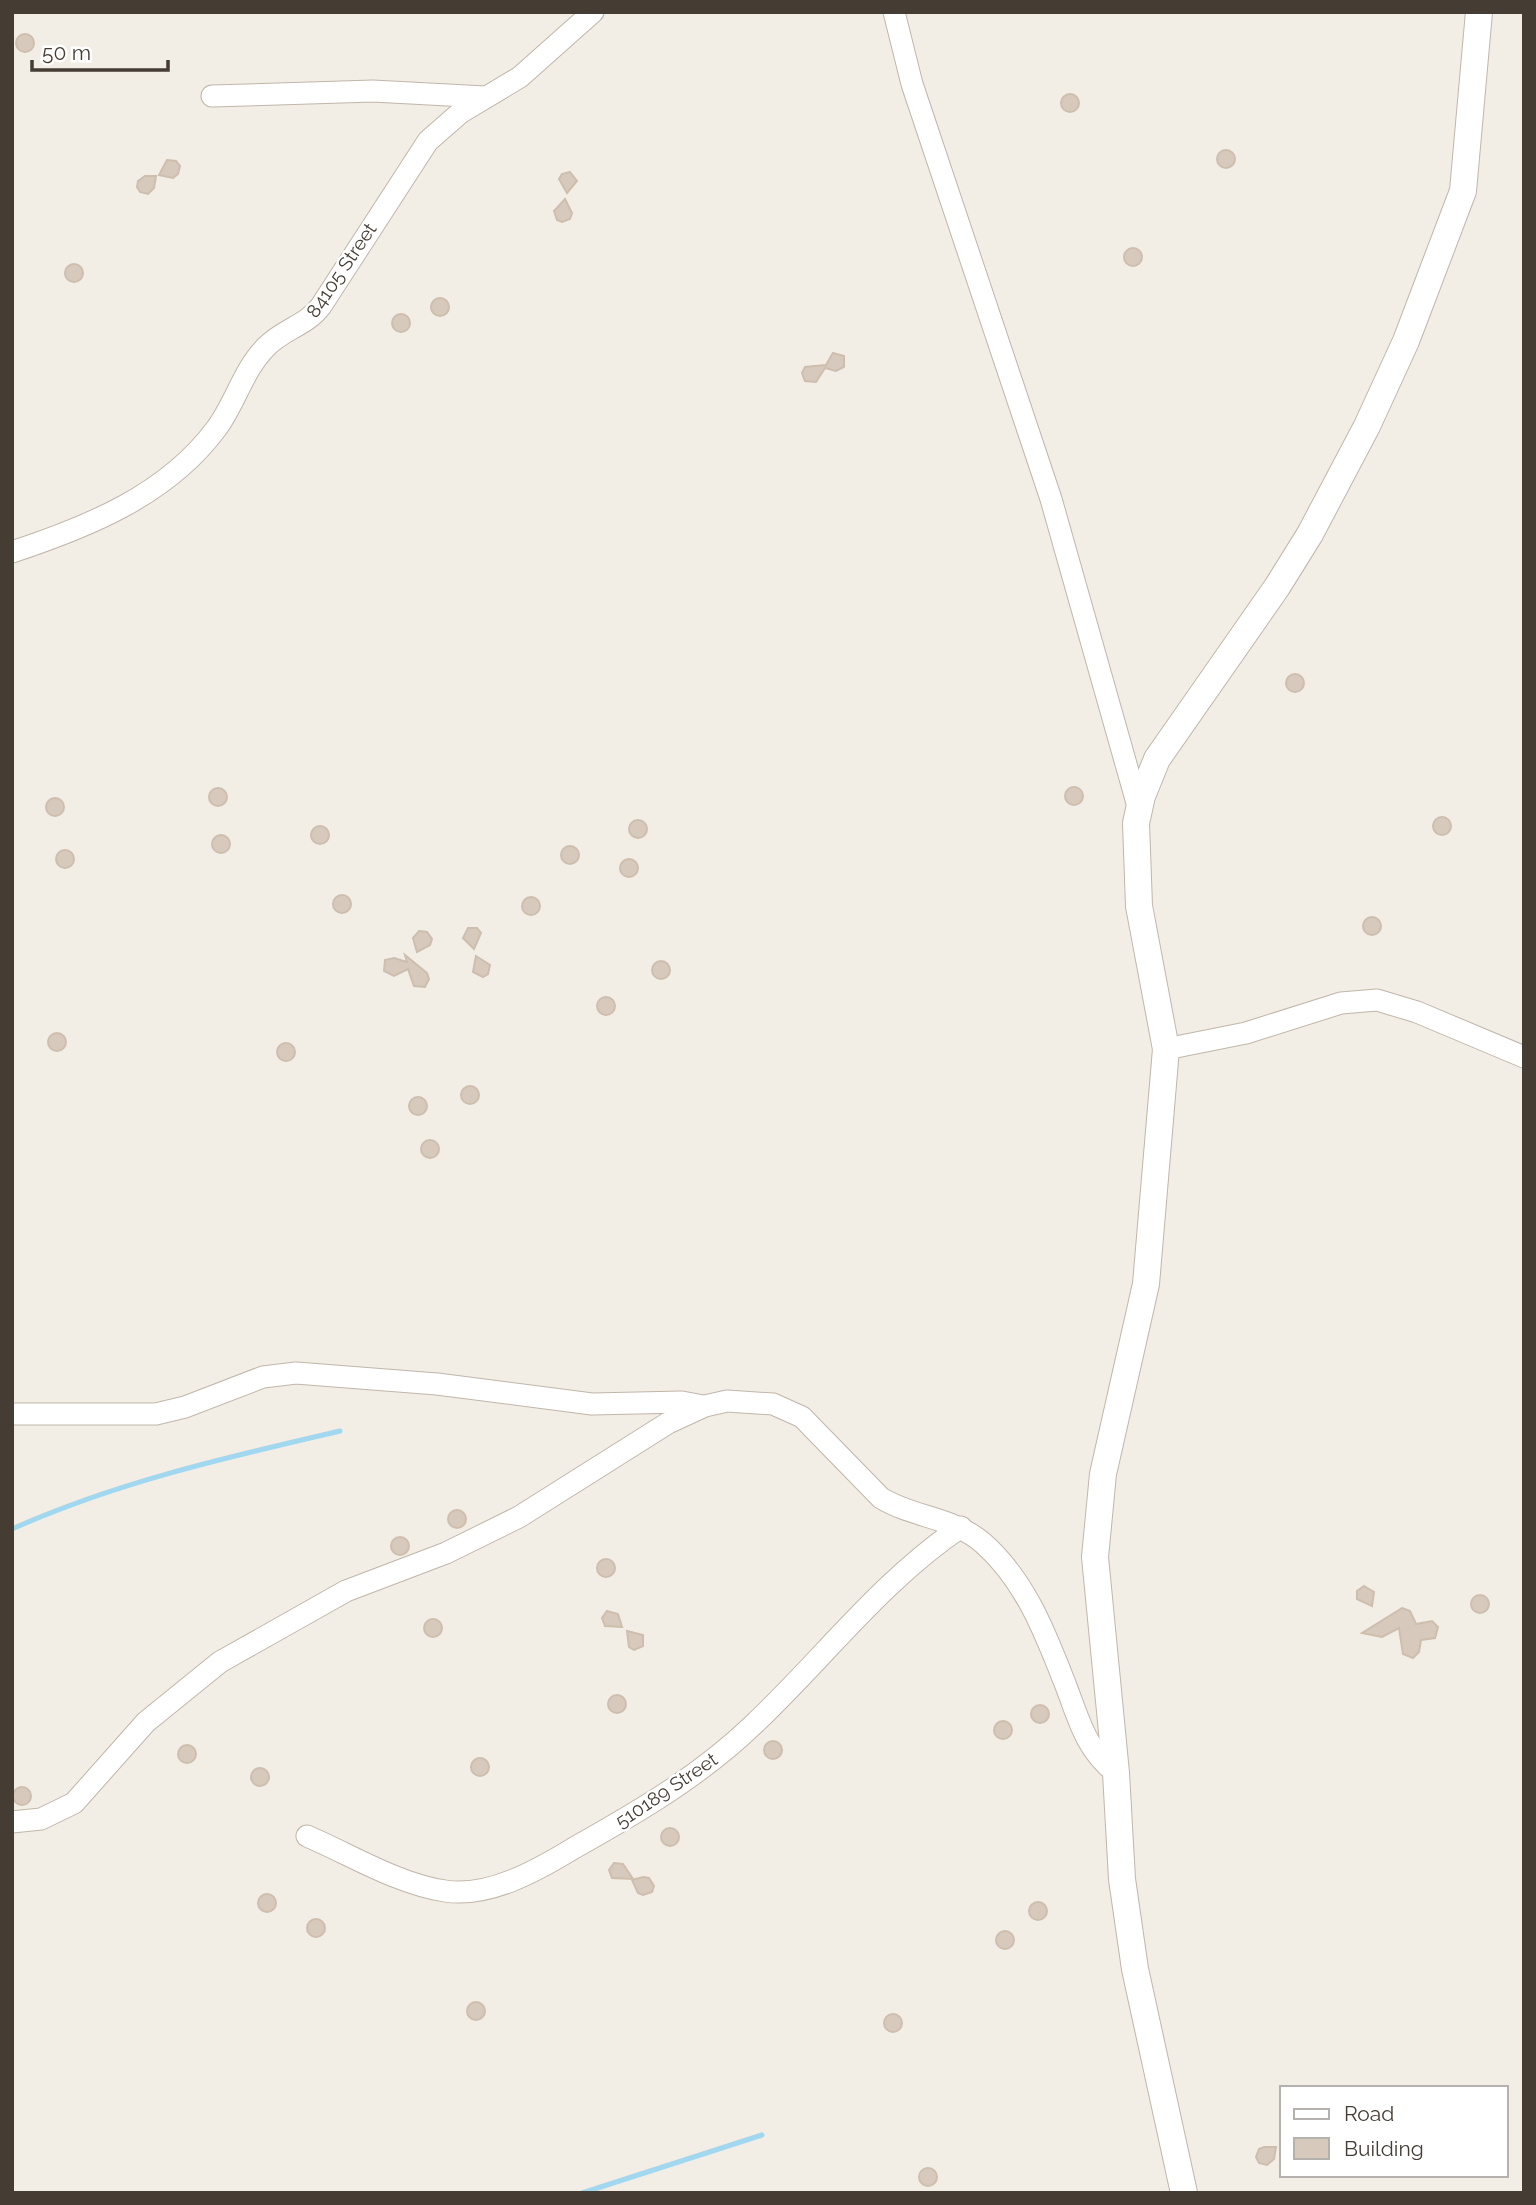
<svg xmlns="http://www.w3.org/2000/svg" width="1536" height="2205" font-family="Raleway,sans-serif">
	<rect width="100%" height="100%" fill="#f2ede5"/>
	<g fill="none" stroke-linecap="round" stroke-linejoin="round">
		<g stroke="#a1d7ef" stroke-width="5">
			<path d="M12,1529C117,1482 228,1457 340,1431"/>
			<path d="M582,2193L762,2135"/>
		</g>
	</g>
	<g fill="#d7cabd" stroke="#cebeae" stroke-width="2">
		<circle cx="25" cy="43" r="9"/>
		<circle cx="1070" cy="103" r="9"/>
		<circle cx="1226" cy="159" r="9"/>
		<path d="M167,160L176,161L180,166L178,174L173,178L159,175Z"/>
		<path d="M570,172L577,181L567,193L559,179L562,174Z"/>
		<path d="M145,176H156L154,188L148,194L140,192L137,187L138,181Z"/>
		<path d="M565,199L572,213L570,219L562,222L557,220L554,211Z"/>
		<circle cx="1133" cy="257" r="9"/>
		<circle cx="74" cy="273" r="9"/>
		<circle cx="440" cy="307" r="9"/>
		<circle cx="401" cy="323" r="9"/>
		<path d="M833,353L844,356V367L836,371L825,368L816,382L805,381L802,373L805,367L826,365Z"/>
		<circle cx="1295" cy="683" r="9"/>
		<circle cx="1074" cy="796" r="9"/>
		<circle cx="218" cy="797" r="9"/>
		<circle cx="55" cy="807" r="9"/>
		<circle cx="1442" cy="826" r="9"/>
		<circle cx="638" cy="829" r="9"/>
		<circle cx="320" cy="835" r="9"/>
		<circle cx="221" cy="844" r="9"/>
		<circle cx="570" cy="855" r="9"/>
		<circle cx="65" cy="859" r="9"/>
		<circle cx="629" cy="868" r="9"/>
		<circle cx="342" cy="904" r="9"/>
		<circle cx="531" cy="906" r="9"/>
		<circle cx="1372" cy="926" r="9"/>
		<path d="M468,928H477L481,933L474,949L463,938Z"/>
		<path d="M419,931L427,932L432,939L430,945L417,952L413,938Z"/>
		<path d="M405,955L427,973L429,979L425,987L414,986L408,969L394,976L384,971L385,960L394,958L407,962Z"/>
		<path d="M476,956L490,965L488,974L483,977L473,972Z"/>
		<circle cx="661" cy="970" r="9"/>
		<circle cx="606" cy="1006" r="9"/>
		<circle cx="57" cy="1042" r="9"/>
		<circle cx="286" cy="1052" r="9"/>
		<circle cx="470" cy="1095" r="9"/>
		<circle cx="418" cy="1106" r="9"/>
		<circle cx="430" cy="1149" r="9"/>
		<circle cx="457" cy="1519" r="9"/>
		<circle cx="400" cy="1546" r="9"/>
		<circle cx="606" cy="1568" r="9"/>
		<path d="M1364,1586L1374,1592L1372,1606L1357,1599V1591Z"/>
		<circle cx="1480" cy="1604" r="9"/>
		<path d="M1402,1608L1410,1611L1416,1624L1432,1621L1438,1627L1435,1638L1421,1640L1419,1652L1413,1658L1403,1654L1399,1628L1382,1637L1362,1633Z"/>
		<path d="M607,1611L618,1614L622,1627L605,1626L602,1618Z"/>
		<circle cx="433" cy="1628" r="9"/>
		<path d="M627,1631L643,1635V1646L634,1650L629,1647Z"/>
		<circle cx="617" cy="1704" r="9"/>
		<circle cx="1040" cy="1714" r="9"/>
		<circle cx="1003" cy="1730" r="9"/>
		<circle cx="773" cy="1750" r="9"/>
		<circle cx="187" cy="1754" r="9"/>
		<circle cx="480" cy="1767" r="9"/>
		<circle cx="260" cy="1777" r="9"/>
		<circle cx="22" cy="1796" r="9"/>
		<circle cx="670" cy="1837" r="9"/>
		<path d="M614,1863L623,1864L633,1879L612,1878L609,1870Z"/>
		<path d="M643,1877L649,1878L654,1886L652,1892L643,1895L638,1893L632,1880Z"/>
		<circle cx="267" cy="1903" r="9"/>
		<circle cx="1038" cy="1911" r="9"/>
		<circle cx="316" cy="1928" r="9"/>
		<circle cx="1005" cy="1940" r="9"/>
		<circle cx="476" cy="2011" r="9"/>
		<circle cx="893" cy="2023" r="9"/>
		<path d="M1264,2147H1276L1274,2159L1267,2165L1259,2163L1256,2157L1259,2149Z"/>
		<circle cx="928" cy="2177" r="9"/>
	</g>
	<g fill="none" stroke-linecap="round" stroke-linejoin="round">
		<defs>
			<g id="minor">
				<path d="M894,12L912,84L1051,499L1139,810"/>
				<path d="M212,96L373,91L485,97"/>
				<path d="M12,552C88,527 167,495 216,429C235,404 243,370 266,347C283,329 306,326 321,306L428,141L460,113L520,77L593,12"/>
				<path d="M1166,1049L1246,1033L1341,1003L1377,1000L1417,1012L1524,1057"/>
				<path d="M12,1414H156L185,1407L263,1377L296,1373L437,1384L592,1404L682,1402L703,1406"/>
				<path d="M12,1822L41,1819L74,1803L146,1722L220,1662L346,1591L446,1553L519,1517L668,1423L705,1406L727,1401L773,1404L802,1417L881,1498C914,1518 953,1517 983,1543C1026,1581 1046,1635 1066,1686C1079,1720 1086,1750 1116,1773"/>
				<path d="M307,1836C351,1855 398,1884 445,1891C489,1898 538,1870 574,1848C638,1812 700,1776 753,1725C823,1659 881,1581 961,1527"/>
			</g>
			<path id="tertiary" d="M1184,2193L1135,1969L1122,1879L1116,1773L1095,1557L1103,1474L1146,1284L1166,1049L1139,906L1136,823L1142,796L1157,759L1277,587L1310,534L1367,426L1406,341L1463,191L1479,12"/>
		</defs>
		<use href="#minor" stroke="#c1b6aa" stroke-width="23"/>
		<use href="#tertiary" stroke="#c1b6aa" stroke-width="28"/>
		<use href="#minor" stroke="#fff" stroke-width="21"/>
		<use href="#tertiary" stroke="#fff" stroke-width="26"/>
	</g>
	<g text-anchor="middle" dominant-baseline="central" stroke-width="5" stroke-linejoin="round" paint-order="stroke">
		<g font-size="19" fill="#453d34" stroke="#fff">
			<text transform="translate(341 270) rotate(-56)">84105 Street</text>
			<text transform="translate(666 1790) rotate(-34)">510189 Street</text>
		</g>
	</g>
	<rect width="1536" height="2205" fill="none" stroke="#453d34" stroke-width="28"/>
	<rect x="1280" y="2086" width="228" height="91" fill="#ffffff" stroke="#b5b1ae" stroke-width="2"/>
	<rect x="1294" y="2109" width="35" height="10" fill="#ffffff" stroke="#b5b1ae" stroke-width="2"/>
	<text x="1344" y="2121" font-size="21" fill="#453d34">Road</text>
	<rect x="1294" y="2138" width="35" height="21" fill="#d7cabd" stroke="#b5b1ae" stroke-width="2"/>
	<text x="1344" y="2156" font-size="21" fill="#453d34">Building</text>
	<path d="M32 60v10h136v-10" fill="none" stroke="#453d34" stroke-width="3.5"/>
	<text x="42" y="60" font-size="21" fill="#453d34" stroke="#ffffff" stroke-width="5" paint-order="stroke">50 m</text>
</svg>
